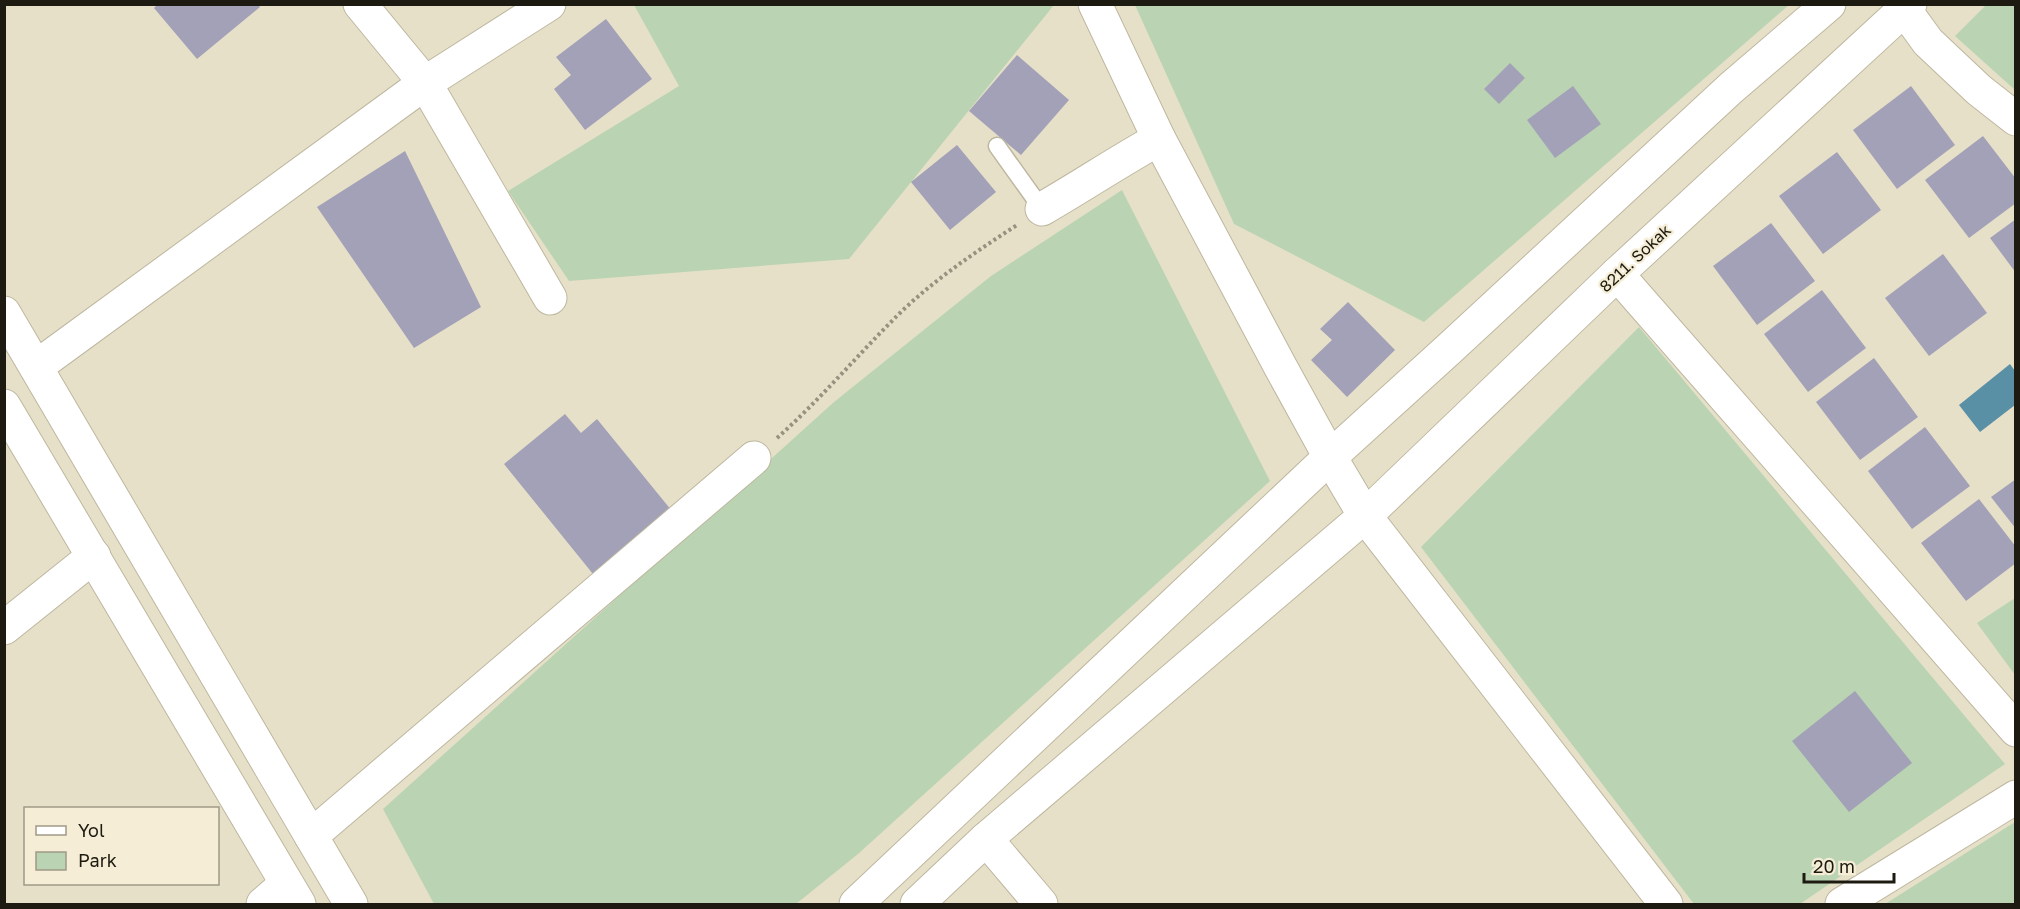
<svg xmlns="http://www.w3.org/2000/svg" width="2020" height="909" font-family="'Golos Text',sans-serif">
	<rect width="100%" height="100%" fill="#e7e0c8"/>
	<g fill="#bad4b3">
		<path d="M1987,4L2015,5V90L1955,36Z"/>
		<path d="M634,5H1054L849,259L569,281L508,191L679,86Z"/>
		<path d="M1135,5H1789L1424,322L1234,224Z"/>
		<path d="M1122,190L1270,481L858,854L796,904H434L383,809L834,402L991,276Z"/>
		<path d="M1639,327L2005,764L1800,904H1694L1421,547Z"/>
		<path d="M2015,598V675L1977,623Z"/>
		<path d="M2015,822V904H1885Z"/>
	</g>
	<path fill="#5990a5" d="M2010,364L2015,371V405L1980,432L1959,405Z"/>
	<g fill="#a2a1b8">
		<path d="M158,4H258L260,7L197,59L154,8Z"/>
		<path d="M606,19L652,79L585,130L554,89L571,75L556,57Z"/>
		<path d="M1017,55L1069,100L1021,155L969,111Z"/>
		<path d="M1510,63L1525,78L1499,104L1484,89Z"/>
		<path d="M1573,86L1601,124L1555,158L1527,120Z"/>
		<path d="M1911,86L1955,145L1897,189L1853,130Z"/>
		<path d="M1983,136L2016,179V203L1969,238L1925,180Z"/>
		<path d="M957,145L996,192L950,230L911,182Z"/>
		<path d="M405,151L481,307L414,348L317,207Z"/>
		<path d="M1837,152L1881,210L1823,254L1779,196Z"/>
		<path d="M2016,219V273L1990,238Z"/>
		<path d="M1771,223L1815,281L1757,325L1713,266Z"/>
		<path d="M1943,254L1987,313L1929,356L1885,298Z"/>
		<path d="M1822,290L1866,348L1808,392L1764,334Z"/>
		<path d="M1348,302L1395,350L1347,397L1311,360L1332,340L1320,329Z"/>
		<path d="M1874,358L1918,417L1860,460L1816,402Z"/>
		<path d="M565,414L581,433L597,419L672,511L593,574L504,464Z"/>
		<path d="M1925,427L1970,486L1912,529L1868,471Z"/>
		<path d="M2016,479V529L1991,497Z"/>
		<path d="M1979,499L2016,547V563L1966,601L1921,543Z"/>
		<path d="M1855,691L1912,763L1849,812L1792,741Z"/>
	</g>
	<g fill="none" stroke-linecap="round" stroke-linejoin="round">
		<defs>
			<path id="service" d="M997,146L1042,209"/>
			<g id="minor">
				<path d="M360,4L425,83L550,298"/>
				<path d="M1095,4L1159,139L1280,366L1330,457L1365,516L1666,904"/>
				<path d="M1904,9L1928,42L1979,90L2016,119"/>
				<path d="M1042,209C1082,186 1119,161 1159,139"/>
				<path d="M1617,274L2016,730"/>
				<path d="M36,367L425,83L549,4"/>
				<path d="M4,628L94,556"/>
				<path d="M311,836L754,458"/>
				<path d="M986,839L1041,904"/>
				<path d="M263,904L286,884"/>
				<path d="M1842,904L2016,797"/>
			</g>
			<g id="tertiary">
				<path d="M4,313L351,904"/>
				<path d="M4,406L299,904"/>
				<path d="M856,904L1330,457L1449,349L1731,88L1829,4"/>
				<path d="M917,904L986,839L1365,516L1617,274L1910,4"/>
			</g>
		</defs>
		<use href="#service" stroke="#beb7a0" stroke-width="19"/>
		<use href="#minor" stroke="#beb7a0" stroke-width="35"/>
		<use href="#tertiary" stroke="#beb7a0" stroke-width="35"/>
		<path stroke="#97917f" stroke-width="4" stroke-dasharray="3 3" stroke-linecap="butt" d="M777,438C822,398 860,352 903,310C938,277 977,251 1017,225"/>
		<use href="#service" stroke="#fff" stroke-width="16"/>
		<use href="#minor" stroke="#fff" stroke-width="33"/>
		<use href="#tertiary" stroke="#fff" stroke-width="33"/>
	</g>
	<g text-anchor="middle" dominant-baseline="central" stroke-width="4.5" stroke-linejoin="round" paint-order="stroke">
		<g font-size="16" fill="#1d1a11" stroke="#f5edd5">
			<text transform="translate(1635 258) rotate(-43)">8211. Sokak</text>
		</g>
	</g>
	<rect width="2020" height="909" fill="none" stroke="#1d1a11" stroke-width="12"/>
	<rect x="24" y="807" width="195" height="78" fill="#f5edd5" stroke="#9f9987" stroke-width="1.5"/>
	<rect x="36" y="826" width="30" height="9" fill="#ffffff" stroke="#9f9987" stroke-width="1.5"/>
	<text x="78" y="837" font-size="18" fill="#1d1a11">Yol</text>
	<rect x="36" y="852" width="30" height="18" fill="#bad4b3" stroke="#9f9987" stroke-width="1.5"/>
	<text x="78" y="867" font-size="18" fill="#1d1a11">Park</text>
	<path d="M1804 873v9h90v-9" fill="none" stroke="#1d1a11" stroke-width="3"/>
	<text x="1813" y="873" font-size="18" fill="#1d1a11" stroke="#f5edd5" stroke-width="4.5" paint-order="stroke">20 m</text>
</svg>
